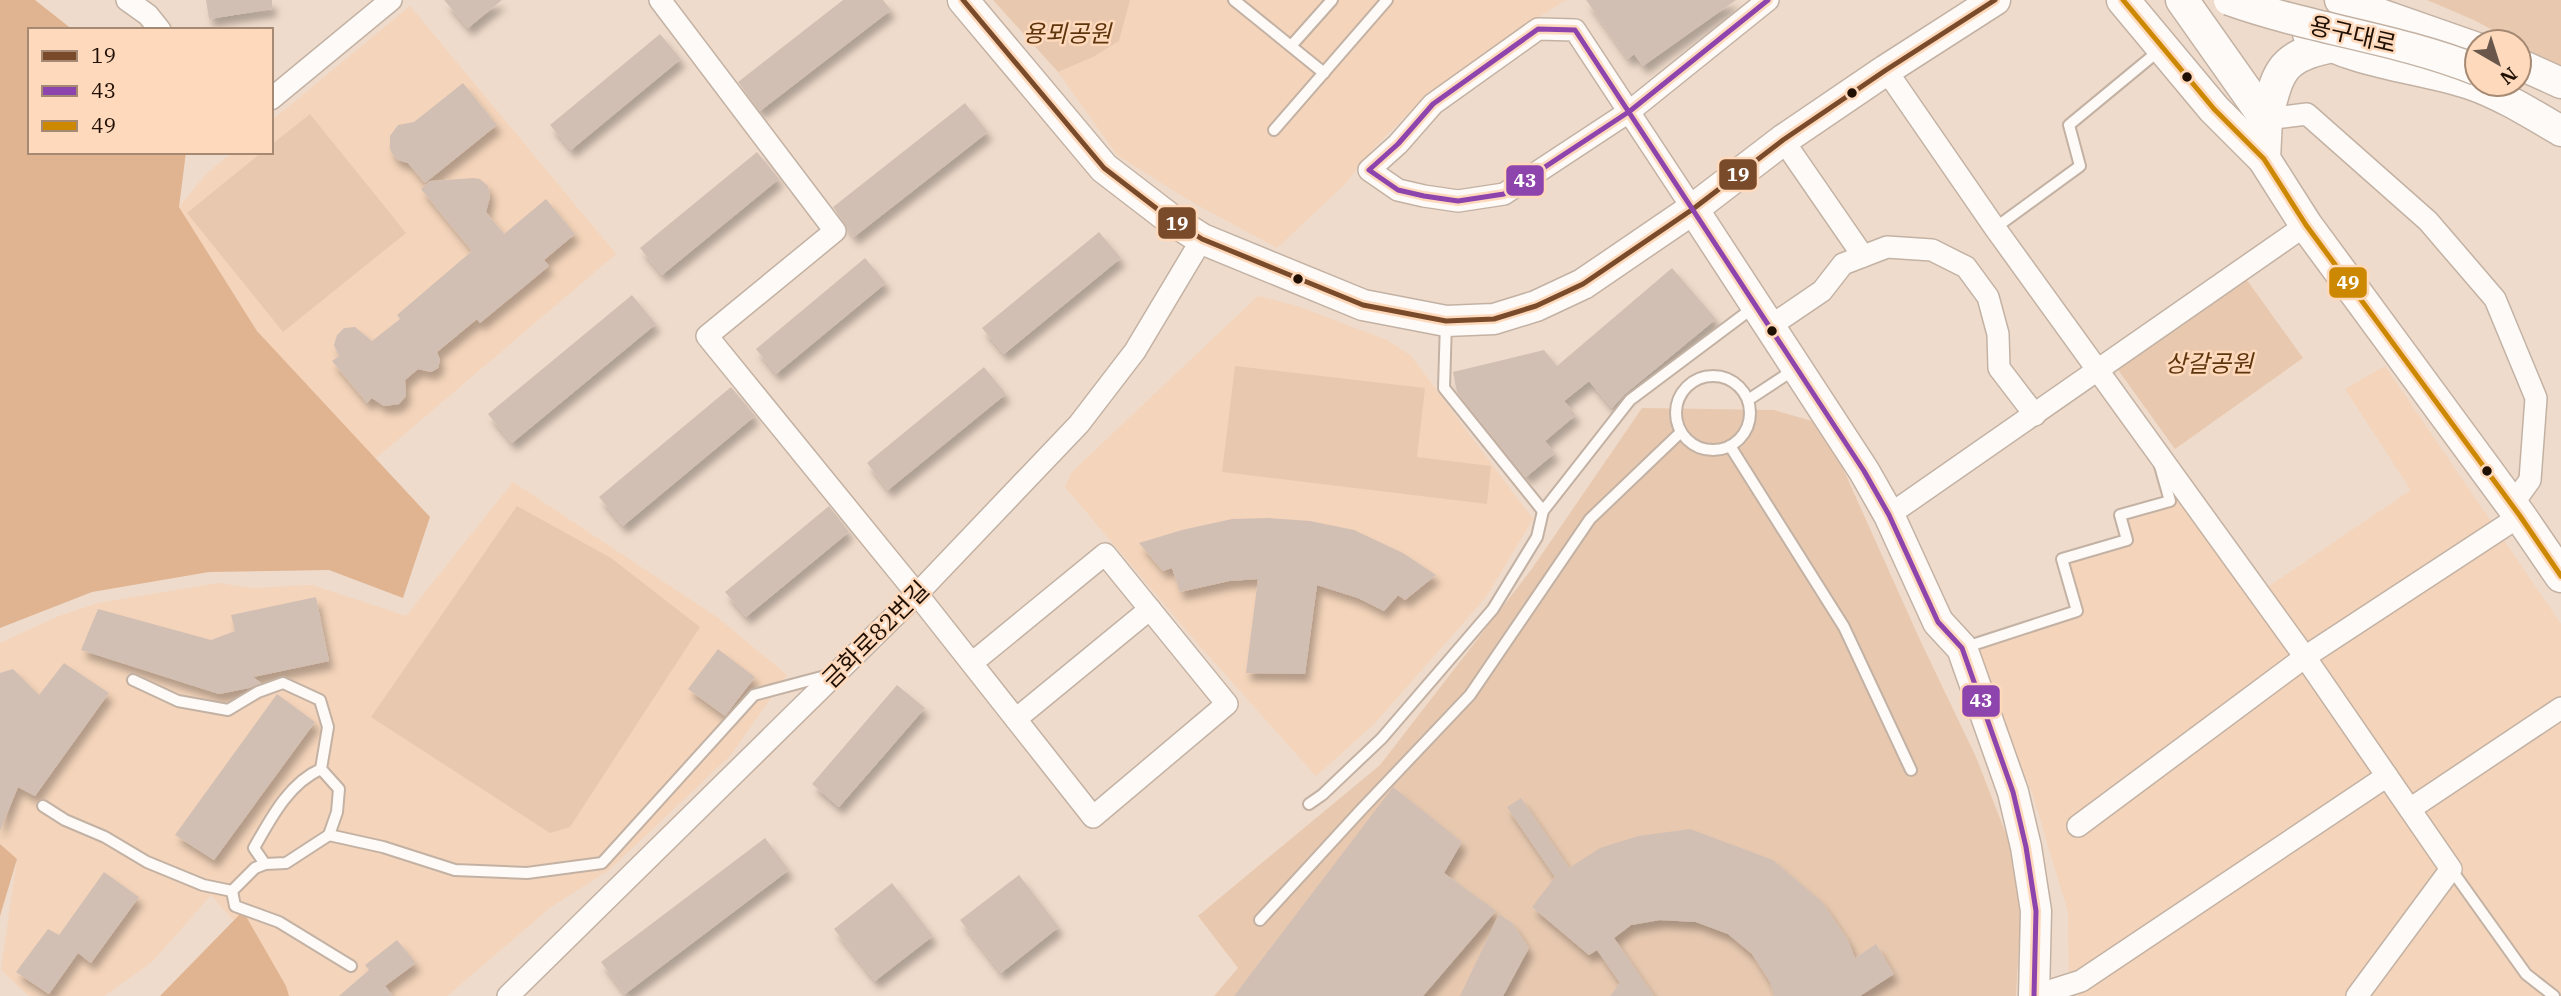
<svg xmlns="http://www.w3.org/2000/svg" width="2561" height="996" font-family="'IBM Plex Serif','Noto Sans KR',serif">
	<defs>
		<filter id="shadow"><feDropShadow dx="4.5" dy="8" stdDeviation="3.5" flood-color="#0004"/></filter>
	</defs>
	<rect width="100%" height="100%" fill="#efdbcb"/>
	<g fill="#f4d4ba">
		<path d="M1130,0H1566L1515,32L1426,95L1376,146L1345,184L1277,248L1192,202L1117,155L1058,72L1093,57L1119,41Z"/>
		<path d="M410,6L616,254L375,459L257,331L179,207L206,174L233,152H271V121Z"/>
		<path d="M1258,296L1297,306L1387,340L1411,356L1533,519L1486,597L1374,724L1316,776L1199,645L1065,487L1072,472Z"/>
		<path d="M2385,366L2561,624V996H2069L2068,912L2032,792L1995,704L1975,645L2076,611L2062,559L2127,540L2120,515L2170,501L2165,463L2259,593L2411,490L2345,389Z"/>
		<path d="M513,482L718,618L787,675L730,756L609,870L551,907L447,996H286L242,930L211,895L152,962L104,996H29L1,970L17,859L0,844V643L59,616L98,603L218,583L252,588L312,585L406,616Z"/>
	</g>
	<g fill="#e8c9b0">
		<path d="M993,0H1130L1119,41L1093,57L1058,72Z"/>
		<path d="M2427,0H2561V66L2519,45V42H2514L2476,21Z"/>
		<path d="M310,114L406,233L283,332L187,213L262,152H271V145Z"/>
		<path d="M2244,276L2303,358L2175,449L2116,367Z"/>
		<path d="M1235,366L1425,388L1417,457L1491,466L1487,504L1222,472Z"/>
		<path d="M1642,408L1774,410L1823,424L1920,640L1976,757L2017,862L2020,926L2016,996H1214L1238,968L1198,916L1380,765L1531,570Z"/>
		<path d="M517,506L611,558L700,627L570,827L550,833L371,717Z"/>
	</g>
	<g fill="#e0b491">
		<path d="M0,0H35L73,30H30V152H186L179,207L257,331L430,517L403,598L329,570L209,572L92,592L0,628Z"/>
		<path d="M0,844L17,859L0,916Z"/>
		<path d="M243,911L286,986L289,996H160Z"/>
	</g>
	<g fill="#d2bfb4" filter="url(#shadow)">
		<path d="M206,0H272V9L209,19Z"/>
		<path d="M444,0H502L468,28Z"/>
		<path d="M843,0H883L891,10L760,111L738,82Z"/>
		<path d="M1586,0H1736L1643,66L1634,54L1628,59Z"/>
		<path d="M660,34L681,59L571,150L550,125Z"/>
		<path d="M463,83L497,125L425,183L408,163L398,160L393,155L390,149V136L398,125L414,122Z"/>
		<path d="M965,103L988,132L854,237L833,207Z"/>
		<path d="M757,152L779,179L662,275L640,248Z"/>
		<path d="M474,178L480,179L488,186L490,197L486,212L504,234L546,199L575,234L544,260L549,266L480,323L477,319L437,352L440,360L438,368L431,372L418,369L405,380L406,396L399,404L384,406L372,398L367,403L332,361L339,356L334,345L337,335L344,328L355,327L372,341L400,319L397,315L472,251L421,189L430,181Z"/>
		<path d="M1099,232L1121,258L1004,354L982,328Z"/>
		<path d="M865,258L886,283L776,374L756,349Z"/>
		<path d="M1672,268L1716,319L1625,394L1612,408L1589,381L1564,401L1576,415L1545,441L1555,453L1526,477L1457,392L1453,372L1544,350L1557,366Z"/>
		<path d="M632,295L656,324L512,443L488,414Z"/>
		<path d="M984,367L1006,394L888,490L867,463Z"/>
		<path d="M731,387L755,416L623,526L599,497Z"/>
		<path d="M829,506L849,532L746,617L725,592Z"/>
		<path d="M1268,518L1310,521L1354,530L1403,553L1436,575L1405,600L1398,595L1384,611L1358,598L1317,585L1305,674L1246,673L1258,579L1229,581L1180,592L1172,568L1163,571L1139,543L1182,530L1232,519Z"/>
		<path d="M316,597L329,661L253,677L261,683L249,688L219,694L81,650L98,609L211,640L235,631L231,615Z"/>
		<path d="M718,649L755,677L725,716L688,689Z"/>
		<path d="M64,663L109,693L35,796L18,787L0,831V673L13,669L39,695Z"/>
		<path d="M897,685L925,708L839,807L812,784Z"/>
		<path d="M277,694L315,722L214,860L175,835Z"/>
		<path d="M1393,787L1462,842L1444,873L1496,911L1423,996H1234Z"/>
		<path d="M1521,798L1569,868L1600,848L1638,836L1690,829L1773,860L1822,902L1848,940L1855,958L1876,944L1894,974L1860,996H1774L1770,982L1752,954L1728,934L1696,922L1660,920L1631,925L1614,938L1654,996H1610L1620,983L1597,950L1589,955L1532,907L1555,877L1507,807Z"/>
		<path d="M765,838L789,870L625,994L601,962Z"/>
		<path d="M104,872L139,897L91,963L78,953L49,994L16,972L48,929L59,935Z"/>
		<path d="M1019,875L1059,927L1001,973L960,920Z"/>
		<path d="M892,883L933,936L875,981L834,929Z"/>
		<path d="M1499,914L1512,923L1529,948L1503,996H1460Z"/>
		<path d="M397,940L416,963L385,986L393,996H339L369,970L365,965Z"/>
	</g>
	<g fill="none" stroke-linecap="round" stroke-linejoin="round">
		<defs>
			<g id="lane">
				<path d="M1234,0L1324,73"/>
				<path d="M1291,46L1332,0"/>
				<path d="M1274,130L1387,0"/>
				<path d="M1995,228L2080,166L2069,125L2161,49"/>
				<path d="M1446,322L1444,388L1543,511"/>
				<circle cx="1713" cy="413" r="37"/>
				<path d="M1748,400L1795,369"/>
				<path d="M1730,446L1844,627L1911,770"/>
				<path d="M1963,648L2077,611L2062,559L2127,540L2120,515L2170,501L2160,466"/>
				<path d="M133,680L178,701L228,710L258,692L283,683L320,700L328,727L321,769L339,789L337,812L329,835L383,847L455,870L527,873L602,863L754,695L829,675"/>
				<path d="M1309,804L1322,795L1382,738L1493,609L1537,537L1543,511L1630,400L1754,307"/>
				<path d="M43,806L65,820L105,837L147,862L203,885L232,891"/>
				<path d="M329,835L286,863L265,864L255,868L232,891L235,906L279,922L351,966"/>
				<path d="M265,864L254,848C271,818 289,783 321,769"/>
				<path d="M2451,869L2526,974L2554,996"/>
				<path d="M1260,920L1360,811L1470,695L1590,519L1681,432"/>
			</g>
			<g id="street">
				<path d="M127,0L148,15L160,30"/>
				<path d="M660,0L835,231L707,336L917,594L1093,817L1227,704L1105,554L972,663"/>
				<path d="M1886,70L1995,228L2305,657L2078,826"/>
				<path d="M271,99L391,0"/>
				<path d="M2266,119L2307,114L2428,221L2495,299L2536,398L2530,480L2512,505"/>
				<path d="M1783,140L1863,256"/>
				<path d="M1693,209L1575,30L1538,29L1433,104L1398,144L1369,170L1398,190L1424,196L1458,201L1504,194L1630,111L1768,0"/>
				<path d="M1769,327L1822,291L1843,264L1887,247L1932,250L1966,267L1988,297L1998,334L1999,368L2035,415"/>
				<path d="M1889,515L2306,225"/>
				<path d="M1016,719L1150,609"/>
				<path d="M2410,809L2561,708"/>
				<path d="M508,996L917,594L1079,424L1135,351L1202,239"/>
				<path d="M2034,996L2081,981L2387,776"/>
				<path d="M2357,996L2451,869L2305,657L2520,516"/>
			</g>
			<g id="secondary">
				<path d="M963,0L1104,168L1169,218L1202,239L1363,305L1446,321L1494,319L1536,306L1583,284L1693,209L1783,140L1886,70L1995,0"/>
				<path d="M2340,0L2477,48"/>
				<path d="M2308,34C2355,64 2417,67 2470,84C2502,95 2532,114 2561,131"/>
				<path d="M2519,64L2561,83"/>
				<path d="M1693,209L1864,471L1889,515L1938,622L1962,648L2013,792L2026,847L2036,911L2034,996"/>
			</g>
			<g id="primary">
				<path d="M2123,0L2214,109L2264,159L2306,225L2520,516L2561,576"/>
				<path d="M2182,0L2266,119L2264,159"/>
				<path d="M2266,119C2278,74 2279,57 2328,47"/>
			</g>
		</defs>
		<use href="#lane" stroke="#c3b2a4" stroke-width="14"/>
		<use href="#street" stroke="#c3b2a4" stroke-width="24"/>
		<use href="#secondary" stroke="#c3b2a4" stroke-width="33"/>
		<use href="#primary" stroke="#c3b2a4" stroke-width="35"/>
		<use href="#lane" stroke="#fdfaf7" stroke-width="10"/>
		<use href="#street" stroke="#fdfaf7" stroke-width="21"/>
		<use href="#secondary" stroke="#fdfaf7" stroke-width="30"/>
		<use href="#primary" stroke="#fdfaf7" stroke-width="32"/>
		<defs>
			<path id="secondary-bridge" d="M2229,0C2310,29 2397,38 2477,70"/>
		</defs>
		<use href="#secondary-bridge" stroke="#c3b2a4" stroke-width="33" stroke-linecap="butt"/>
		<use href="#secondary-bridge" stroke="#fdfaf7" stroke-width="30"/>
		<defs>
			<path id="bus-1" d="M963,0L1104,168L1169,218L1202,239L1363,305L1446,321L1494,319L1536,306L1583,284L1693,209L1783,140L1886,70L1995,0"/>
			<path id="bus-2" d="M1768,0L1630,111L1504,194L1458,201L1424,196L1398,190L1369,170L1398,144L1433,104L1538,29L1575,30L1864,471L1889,515L1938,622L1962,648L2013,792L2026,847L2036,911L2034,996"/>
			<path id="bus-3" d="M2123,0L2214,109L2264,159L2306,225L2520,516L2561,576"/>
		</defs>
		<use href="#bus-1" stroke="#fed9bc" stroke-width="10"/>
		<use href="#bus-2" stroke="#fed9bc" stroke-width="10"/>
		<use href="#bus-3" stroke="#fed9bc" stroke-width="10"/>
		<use href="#bus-1" stroke="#7a4b2a" stroke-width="5"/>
		<use href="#bus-2" stroke="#8e44ad" stroke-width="5"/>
		<use href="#bus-3" stroke="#cc8801" stroke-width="5"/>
	</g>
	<g fill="#201004" stroke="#fed9bc" stroke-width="2.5">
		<circle cx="2187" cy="77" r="6"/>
		<circle cx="1852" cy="93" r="6"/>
		<circle cx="1298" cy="279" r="6"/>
		<circle cx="1772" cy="331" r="6"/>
		<circle cx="2487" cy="471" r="6"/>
	</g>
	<g text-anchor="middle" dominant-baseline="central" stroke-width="5" stroke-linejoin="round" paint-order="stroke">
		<g font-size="24" font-style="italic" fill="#5d340c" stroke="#fed9bc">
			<text x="1067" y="33">용뫼공원</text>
			<text x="2209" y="363">상갈공원</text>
		</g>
		<g font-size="24" fill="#201004" stroke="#fed9bc">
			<text transform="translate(2353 34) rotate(13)">용구대로</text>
			<text transform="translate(875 634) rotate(-45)">금화로82번길</text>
		</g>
	</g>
	<g stroke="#fed9bc" stroke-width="2.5">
		<rect x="1718" y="158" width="40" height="33" rx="7" fill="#7a4b2a"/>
		<rect x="1505" y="164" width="40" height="33" rx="7" fill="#8e44ad"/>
		<rect x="1157" y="206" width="40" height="34" rx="7" fill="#7a4b2a"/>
		<rect x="2328" y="266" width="40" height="33" rx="7" fill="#cc8801"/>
		<rect x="1961" y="684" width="40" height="34" rx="7" fill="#8e44ad"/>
	</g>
	<g font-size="19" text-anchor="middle" font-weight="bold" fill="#fff">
		<text x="1738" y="181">19</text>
		<text x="1525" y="187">43</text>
		<text x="1177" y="230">19</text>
		<text x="2348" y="289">49</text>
		<text x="1981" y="707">43</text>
	</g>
	<rect x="28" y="28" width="245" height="126" fill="#fed9bc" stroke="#a58972" stroke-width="2"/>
	<rect x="42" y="51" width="35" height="10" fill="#7a4b2a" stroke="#a58972" stroke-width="2"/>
	<text x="91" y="63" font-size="21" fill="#201004">19</text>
	<rect x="42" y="86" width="35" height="10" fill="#8e44ad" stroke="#a58972" stroke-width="2"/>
	<text x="91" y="98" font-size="21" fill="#201004">43</text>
	<rect x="42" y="121" width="35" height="10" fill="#cc8801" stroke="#a58972" stroke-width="2"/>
	<text x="91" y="133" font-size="21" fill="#201004">49</text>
	<g transform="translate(2498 63) rotate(141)"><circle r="33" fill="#fed9bc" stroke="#a58972" stroke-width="2"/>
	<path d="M0-5L12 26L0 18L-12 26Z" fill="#68574a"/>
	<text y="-10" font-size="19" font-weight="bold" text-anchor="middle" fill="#201004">N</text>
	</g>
</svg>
